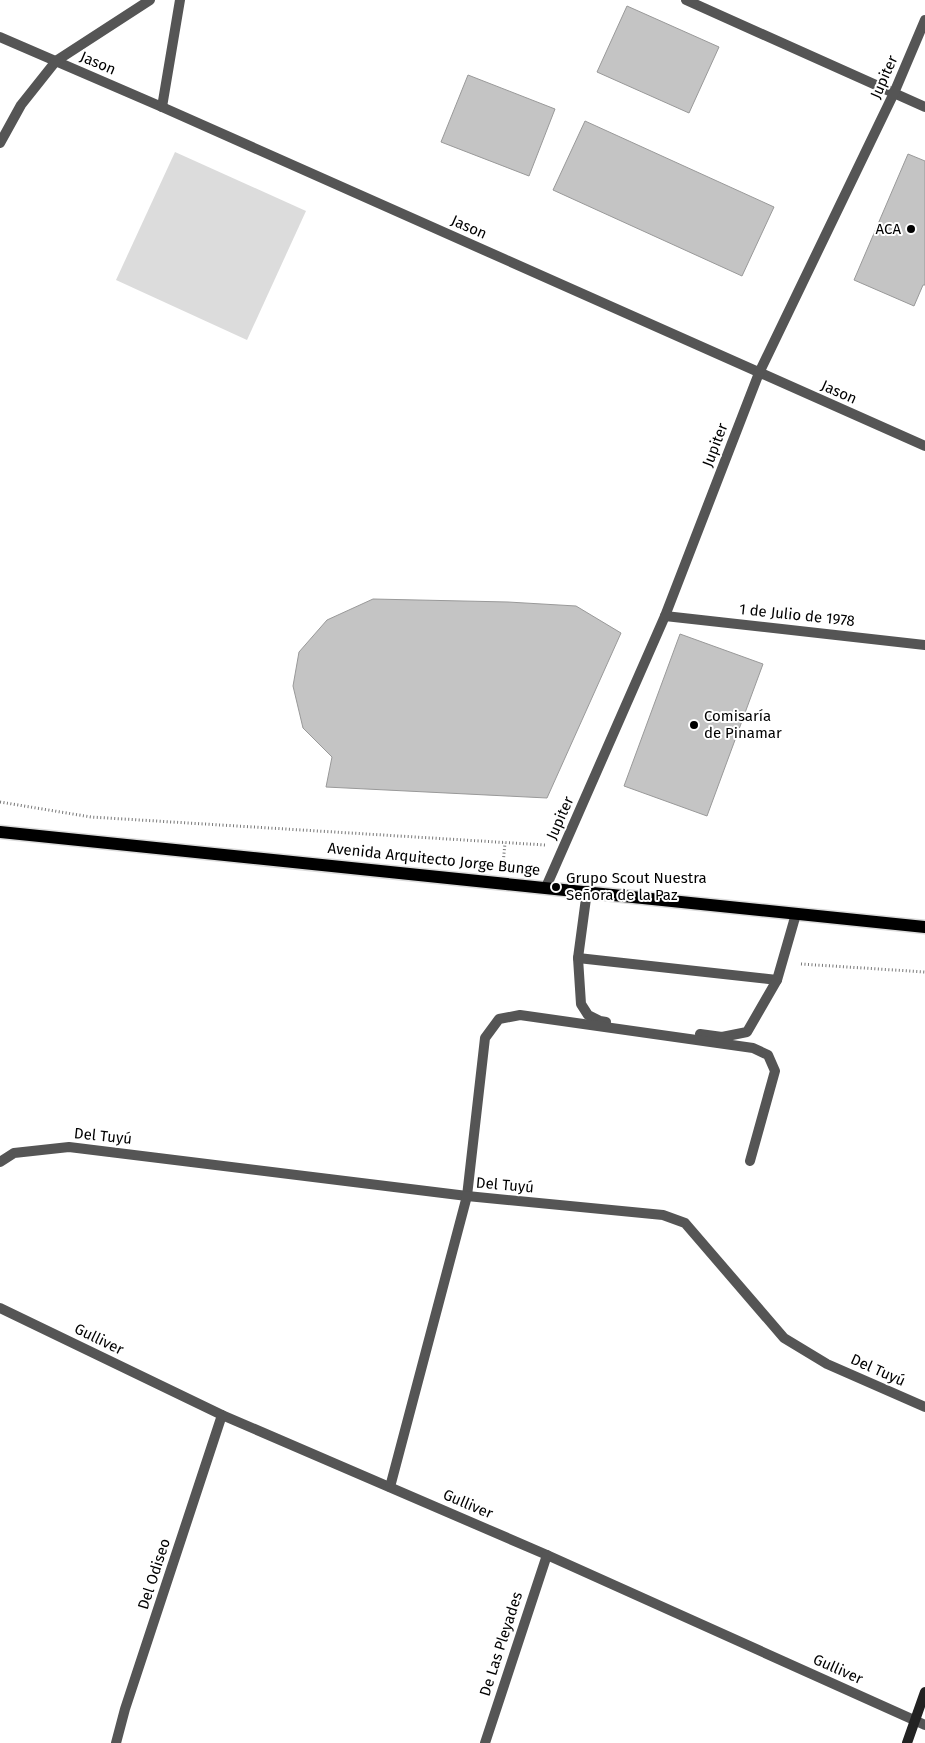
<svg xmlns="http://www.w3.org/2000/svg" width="925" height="1743" font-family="'Fira Sans',sans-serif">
	<rect width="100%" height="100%" fill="#fff"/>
	<path fill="#dcdcdc" d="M175,152L306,211L247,340L116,280Z"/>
	<g fill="#c4c4c4" stroke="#999">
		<path d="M627,6L719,47L689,113L597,72Z"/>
		<path d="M468,75L555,109L529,176L441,142Z"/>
		<path d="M585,121L774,207L742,276L553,190Z"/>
		<path d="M908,154L925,161V285H923L914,306L854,280Z"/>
		<path d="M373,599L508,602L576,606L621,633L547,798L326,787L332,757L303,728L293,686L299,652L327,620Z"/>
		<path d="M680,634L763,664L707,816L624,786Z"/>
	</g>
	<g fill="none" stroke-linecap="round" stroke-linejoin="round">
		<defs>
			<path id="primary" d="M0,832L925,927"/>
		</defs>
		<use href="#primary" stroke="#dbdbdb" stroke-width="15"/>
		<g stroke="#777" stroke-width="3" stroke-dasharray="1 2.5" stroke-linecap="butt">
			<path d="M0,802L91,817L545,845"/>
			<path d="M503,864L505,843"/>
			<path d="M801,964L925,972"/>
		</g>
		<g stroke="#555" stroke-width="10">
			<path d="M587,891L578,958L581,1004L588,1015L600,1021L606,1022"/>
			<path d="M578,958L777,980"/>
			<path d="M700,1034L722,1037L747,1032L777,980L796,914"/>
			<path d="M467,1196L485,1038L499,1019L520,1015L753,1048L768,1055L775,1071L750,1161"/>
		</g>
		<g stroke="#555" stroke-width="10">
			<path d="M686,0L925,107"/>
			<path d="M0,37L162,107L925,446"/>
			<path d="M162,107L180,0"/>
			<path d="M0,143L21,105L56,61L150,0"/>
			<path d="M665,616L925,645"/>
			<path d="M546,887L665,616L759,373L894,93L925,20"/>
			<path d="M0,1162L14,1153L69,1147L467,1196L663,1215L685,1223L784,1338L827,1364L925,1407"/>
			<path d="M0,1308L222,1415L547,1555L925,1725"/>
			<path d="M390,1487L467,1196"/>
			<path d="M116,1743L125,1709L222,1415"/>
			<path d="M485,1743L547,1555"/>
		</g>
		<path stroke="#222" stroke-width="10" d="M907,1743L925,1692"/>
		<use href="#primary" stroke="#000" stroke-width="12"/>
	</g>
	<g fill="#000" stroke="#fff" stroke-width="2">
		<circle cx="911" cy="229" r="5"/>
		<circle cx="694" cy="725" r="5"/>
		<circle cx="556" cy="887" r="5"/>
	</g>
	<g text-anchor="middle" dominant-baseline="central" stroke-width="4" stroke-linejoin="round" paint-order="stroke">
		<g font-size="15" fill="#000" stroke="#fff">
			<text transform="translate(98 63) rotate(23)">Jason</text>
			<text transform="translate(884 77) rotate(-66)">Jupiter</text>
			<text transform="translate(469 227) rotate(24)">Jason</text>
			<text transform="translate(839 392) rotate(24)">Jason</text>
			<text transform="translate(715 445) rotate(-69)">Jupiter</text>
			<text transform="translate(797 615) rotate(6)">1 de Julio de 1978</text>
			<text transform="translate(560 818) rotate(-66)">Jupiter</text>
			<text transform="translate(434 859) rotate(6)">Avenida Arquitecto Jorge Bunge</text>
			<text transform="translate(103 1136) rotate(6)">Del Tuyú</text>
			<text transform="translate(505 1185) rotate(5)">Del Tuyú</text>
			<text transform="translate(99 1339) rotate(26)">Gulliver</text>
			<text transform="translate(878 1370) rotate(24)">Del Tuyú</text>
			<text transform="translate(468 1504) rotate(23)">Gulliver</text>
			<text transform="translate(154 1574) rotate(-72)">Del Odiseo</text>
			<text transform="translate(501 1644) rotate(-72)">De Las Pleyades</text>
			<text transform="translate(838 1669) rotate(24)">Gulliver</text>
		</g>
		<g font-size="15" fill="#000" stroke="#fff" text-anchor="start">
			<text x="901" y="229" text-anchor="end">ACA</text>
			<text x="704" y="716">Comisaría<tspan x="704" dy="17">de Pinamar</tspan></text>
			<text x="566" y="878">Grupo Scout Nuestra<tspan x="566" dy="17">Señora de la Paz</tspan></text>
		</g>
	</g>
</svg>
